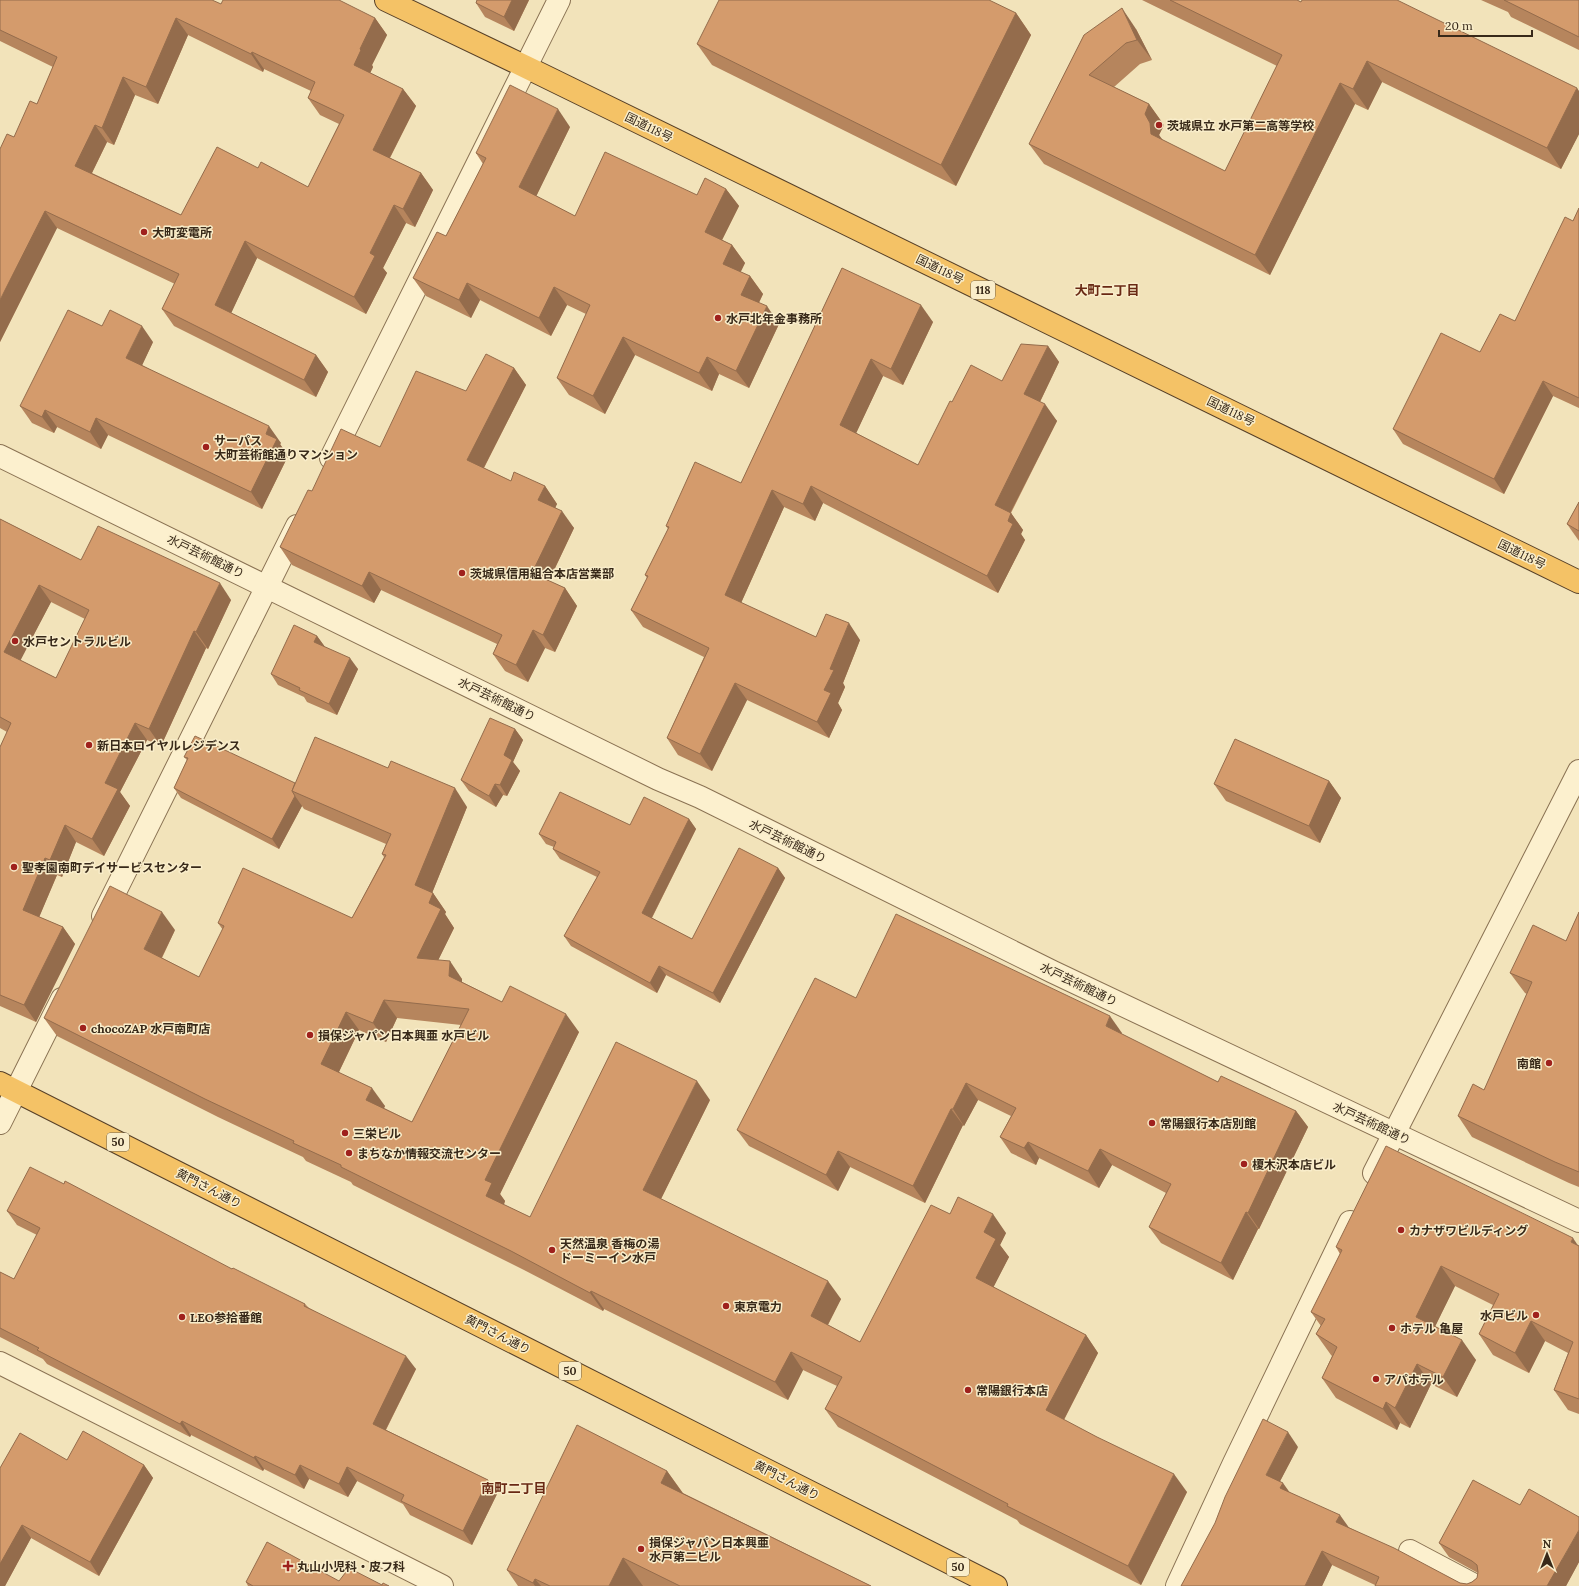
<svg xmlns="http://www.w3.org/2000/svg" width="1579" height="1586" font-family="Lora,'Noto Sans JP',serif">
	<rect width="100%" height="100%" fill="#f2e3ba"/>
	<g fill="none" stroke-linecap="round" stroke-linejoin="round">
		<defs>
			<g id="minor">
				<path d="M331,458L559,0"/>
				<path d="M103,916L297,526"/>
				<path d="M0,1123L62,999"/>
				<path d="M1374,1173L1579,771"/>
				<path d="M0,1363L442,1586"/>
				<path d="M1410,1551L1476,1586"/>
				<path d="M1177,1586L1234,1463L1350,1222"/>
			</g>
			<path id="tertiary" d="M0,456L658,779L700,797L1053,972L1579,1221"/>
			<g id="trunk">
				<path d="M386,0L526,67L1579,582"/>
				<path d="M0,1083L996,1586"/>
			</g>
		</defs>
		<use href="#minor" stroke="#8a7253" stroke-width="24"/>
		<use href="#tertiary" stroke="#8a7253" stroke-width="24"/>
		<use href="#trunk" stroke="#574028" stroke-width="24"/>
		<use href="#minor" stroke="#fcf0ce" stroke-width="22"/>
		<use href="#tertiary" stroke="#fcf0ce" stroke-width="22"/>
		<use href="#trunk" stroke="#f4c266" stroke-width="22"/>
	</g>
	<g fill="#b6855d" fill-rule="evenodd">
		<path d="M0,0L221,4L375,18L387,35L372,65L373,67L370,73L403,89L416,106L390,158L421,173L433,190L415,227L406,223L383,268L387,273L366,314L257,258L231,313L316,355L328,372L316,397L174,326L162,309L175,284L57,228L0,342L14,137L37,104L53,67L0,41ZM188,35L263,72L264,69L311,91L308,98L320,115L339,124L308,187L181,215L92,173L107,142L114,145L135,95L158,104Z"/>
		<path d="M477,0H529L514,31L485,17L476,3Z"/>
		<path d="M1142,0H1297L1301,2L1579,91V134L1561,169L1382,82L1368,110L1355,104L1270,275L1044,164L1029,144L1084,35L1136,29L1152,60L1140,64L1114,87L1149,104L1164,125L1159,135L1162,140L1225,171L1277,66Z"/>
		<path d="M1481,0H1579V50L1511,17L1508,12Z"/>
		<path d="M1016,13L1031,35L956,186L712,65L697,44Z"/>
		<path d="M570,127L536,196L575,216L697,195L726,189L739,206L722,240L732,245L745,263L740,272L750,276L763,294L759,303L779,324L749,388L719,374L712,391L635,355L605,414L569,395L557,378L586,314L567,305L551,336L480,300L471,318L426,296L413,278L446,236L483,164L476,153Z"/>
		<path d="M1579,208V408L1553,396L1504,494L1403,444L1393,429L1515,321L1573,221Z"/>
		<path d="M842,268L933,322L903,385L883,376L856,433L918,465L952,402L1002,381L1048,346L1059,362L1040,402L1057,421L1011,513L1023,530L1021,534L1025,540L998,593L823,503L815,521L784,507L741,603L816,637L860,640L843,683L845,687L838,703L842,710L829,738L747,700L712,771L678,755L667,738L704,657L643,627L631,610L647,578L645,575L668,529L666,526L741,483Z"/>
		<path d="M153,342L142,365L281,443L280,444L288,456L262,509L108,435L101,449L57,427L54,433L32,423L20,406Z"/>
		<path d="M514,368L526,385L484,468L511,481L545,486L557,504L555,507L574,528L549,581L565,588L577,606L555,652L545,648L528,682L505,671L493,654L497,644L381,590L374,603L292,565L280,547L312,491L466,391Z"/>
		<path d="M1579,502V541L1567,524Z"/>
		<path d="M0,519L81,560L231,600L208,649L206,648L161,746L147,740L120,792L130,806L104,856L76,842L62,877L57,875L39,917L63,927L75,944L36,1022L0,1006V747L7,732L0,728ZM51,602L85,619L56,678L20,660Z"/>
		<path d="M317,636L325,647L358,669L337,715L307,702L304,697L278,685L271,674Z"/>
		<path d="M515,729L523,740L513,762L520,771L507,796L503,795L496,807L469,791L461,780Z"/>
		<path d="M184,757L295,783L467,807L432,893H433L446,912L445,914L454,928L438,960L462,979V982L502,1002L579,1032L500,1194L505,1201L504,1205L530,1217L710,1100L661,1199L841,1299L828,1325L860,1342L950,1214L1006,1233L1000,1245L1009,1257L993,1287L1086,1335L1098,1353L1064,1420L1187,1492L1141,1585L1020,1524L1017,1520L838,1427L825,1409L837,1386L803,1370L788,1400L604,1309L603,1311L524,1270L353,1185L351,1182L306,1161L303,1157L218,1117L57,1036L44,1018L175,930L162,958L199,977L223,930L218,923L352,918L384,857L382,854L386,844L304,809L302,806L279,849L181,798L174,788L187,760ZM397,1018L461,1025L412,1122L384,1108L385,1106L339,1072L359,1030L386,1042Z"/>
		<path d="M1329,781L1341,798L1320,843L1226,801L1214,784Z"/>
		<path d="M689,819L696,829L652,918L692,939L778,868L785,878L720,1003L666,975L657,993L571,946L564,936L597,877L560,859L553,849L554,847L546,844L539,834Z"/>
		<path d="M1579,912V1187L1569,1183L1472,1137L1458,1116L1484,1090L1527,994L1525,993L1510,973L1566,941Z"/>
		<path d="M856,998L1122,1033L1121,1034L1218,1082L1296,1111L1308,1127L1259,1229H1258L1233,1280L1161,1243L1149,1227L1166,1193L1112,1165L1099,1188L1039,1158L1036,1165L1011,1153L1000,1137L1011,1116L978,1100L964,1126L963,1125L925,1203L850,1167L838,1191L749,1146L737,1130Z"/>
		<path d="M7,1211L232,1269L305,1304L309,1308L416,1369L386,1430L488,1480L497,1494L472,1545L410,1515L403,1504L357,1481L348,1497L309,1479L304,1489L264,1469L263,1471L191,1435L190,1437L47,1364L43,1359L0,1337V1272L14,1279L37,1235L17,1225Z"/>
		<path d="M1578,1245L1579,1246V1414L1568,1410L1554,1390L1568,1353L1545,1341L1529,1373L1493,1355L1479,1334L1493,1305L1455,1286L1435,1326L1476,1360L1457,1397L1431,1384L1410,1428L1400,1423L1397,1430L1336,1398L1322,1378L1332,1356L1331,1355L1316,1334L1321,1326L1311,1312L1340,1254L1336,1247Z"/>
		<path d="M1298,1447L1280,1481L1289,1492L1348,1527L1460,1583L1467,1584L1472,1582L1477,1578L1478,1573L1449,1557L1439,1543L1579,1562L1566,1586H1375V1585L1332,1565L1322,1586H1181Z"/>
		<path d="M67,1460L144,1465L153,1478L99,1576L31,1538L5,1586H0V1468Z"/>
		<path d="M667,1471L683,1493L871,1586H518L507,1570Z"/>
		<path d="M339,1581L382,1585L389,1586H248L246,1582Z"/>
	</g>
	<g fill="#946c4c">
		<path d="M512,0H529L514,31L504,17Z"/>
		<path d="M1122,8L1136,29L1152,60L1137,40Z"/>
		<path d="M1016,13L1031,35L956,186L941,165Z"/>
		<path d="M176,18L188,35L158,104L146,87Z"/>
		<path d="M375,18L387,35L372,65L373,67L366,82L354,65L360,49Z"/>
		<path d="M252,52L264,69L263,72L251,54Z"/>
		<path d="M1367,61L1382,82L1368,110L1353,89Z"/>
		<path d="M123,77L135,95L114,145L102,128Z"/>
		<path d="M1340,83L1355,104L1270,275L1255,255Z"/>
		<path d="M1577,88L1579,91V134L1561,169L1547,148Z"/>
		<path d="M403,89L416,106L385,167L373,150Z"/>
		<path d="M1149,104L1164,125L1159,135L1165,143L1151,134L1145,114Z"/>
		<path d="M558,109L570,127L532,205L519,187Z"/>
		<path d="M95,125L107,142L87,183L75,166Z"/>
		<path d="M421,173L433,190L415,227L403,209Z"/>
		<path d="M726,189L739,206L717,250L705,232Z"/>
		<path d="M394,205L406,223L383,268L387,273L366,314L354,297L370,253Z"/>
		<path d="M45,211L57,228L0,342V300Z"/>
		<path d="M245,241L257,258L227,322L215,305Z"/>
		<path d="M732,245L745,263L736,282L723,264Z"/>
		<path d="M750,276L763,294L754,312L741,295Z"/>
		<path d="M467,283L480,300L471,318L459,300Z"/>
		<path d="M554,287L567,305L551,336L539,318Z"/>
		<path d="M921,305L933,322L903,385L891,369Z"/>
		<path d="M767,306L779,324L749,388L736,371Z"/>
		<path d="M142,326L153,342L138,374L126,358Z"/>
		<path d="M623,337L635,355L605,414L593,396Z"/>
		<path d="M1048,346L1059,362L1036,410L1024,394Z"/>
		<path d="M316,355L328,372L316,397L304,380Z"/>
		<path d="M707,357L719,374L712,391L699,373Z"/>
		<path d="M871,359L883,376L852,442L840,425Z"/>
		<path d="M514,368L526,385L479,477L467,460Z"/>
		<path d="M1543,381L1553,396L1504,494L1494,479Z"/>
		<path d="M1045,404L1057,421L1006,521L995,505Z"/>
		<path d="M45,410L57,427L54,433L42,417Z"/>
		<path d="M96,418L108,435L101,449L90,432Z"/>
		<path d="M269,426L281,443L280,444L288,456L262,509L251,492L266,434Z"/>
		<path d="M545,486L557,504L551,517L538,500Z"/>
		<path d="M811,486L823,503L815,521L803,504Z"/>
		<path d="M772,490L784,507L737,612L725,595Z"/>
		<path d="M562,511L574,528L544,591L532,573Z"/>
		<path d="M1011,513L1023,530L1021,534L1025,540L998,593L987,576L1008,521Z"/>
		<path d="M369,572L381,590L374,603L362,586Z"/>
		<path d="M220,583L231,600L208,649L196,632Z"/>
		<path d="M39,585L51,602L16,669L4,652Z"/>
		<path d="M565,588L577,606L555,652L543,635Z"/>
		<path d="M849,623L860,640L843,683L845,687L838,703L842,710L829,738L817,722L824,690L830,669Z"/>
		<path d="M533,630L545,648L528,682L516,665Z"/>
		<path d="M194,631L206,648L161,746L149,729Z"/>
		<path d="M317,636L325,647L314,642Z"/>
		<path d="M350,658L358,669L337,715L329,704Z"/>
		<path d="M735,683L747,700L712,771L700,754Z"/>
		<path d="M135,723L147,740L120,792L130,806L104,856L92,839L105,783Z"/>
		<path d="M515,729L523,740L513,762L520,771L507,796L500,785L504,755Z"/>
		<path d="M1329,781L1341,798L1320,843L1309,826Z"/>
		<path d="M495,784L503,795L496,807L489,796Z"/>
		<path d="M455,788L467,807L428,903L415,885Z"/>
		<path d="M295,796L302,806L279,849L272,839Z"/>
		<path d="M689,819L696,829L649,923L642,913Z"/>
		<path d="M65,825L76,842L62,877L50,860Z"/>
		<path d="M45,858L57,875L35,927L23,910Z"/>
		<path d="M778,868L785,878L720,1003L713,993Z"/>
		<path d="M433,893L446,912L445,914L454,928L430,977L417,958L429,903Z"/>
		<path d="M162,912L175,930L157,967L144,949Z"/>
		<path d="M63,927L75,944L36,1022L24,1005Z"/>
		<path d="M450,961L462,979V994L449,976Z"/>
		<path d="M659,966L666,975L657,993L650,983Z"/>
		<path d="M384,1000L397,1018L386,1042L373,1023Z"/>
		<path d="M346,1012L359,1030L334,1082L321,1064Z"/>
		<path d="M566,1014L579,1032L500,1194L505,1201L499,1215L486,1196L485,1180Z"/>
		<path d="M1110,1016L1122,1033L1117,1042L1106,1026Z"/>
		<path d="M697,1081L710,1100L656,1209L643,1190Z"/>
		<path d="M966,1083L978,1100L964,1126L953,1109Z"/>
		<path d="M372,1088L385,1106L379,1118L366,1100Z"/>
		<path d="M951,1109L963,1125L925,1203L913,1186Z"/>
		<path d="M1296,1111L1308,1127L1259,1229L1248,1213Z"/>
		<path d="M1028,1142L1039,1158L1036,1165L1024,1148Z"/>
		<path d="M1100,1149L1112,1165L1099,1188L1088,1171Z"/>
		<path d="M838,1151L850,1167L838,1191L826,1175Z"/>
		<path d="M1246,1212L1258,1229L1233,1280L1221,1263Z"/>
		<path d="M993,1214L1006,1233L1000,1245L1009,1257L989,1296L976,1278L984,1232Z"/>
		<path d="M1573,1238L1579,1247L1571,1242Z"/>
		<path d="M1441,1266L1455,1286L1430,1337L1416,1317Z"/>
		<path d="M828,1281L841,1299L823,1334L811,1316Z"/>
		<path d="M591,1291L604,1309L603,1311L590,1293Z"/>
		<path d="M1531,1321L1545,1341L1529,1373L1515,1353Z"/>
		<path d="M1086,1335L1098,1353L1059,1429L1046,1410Z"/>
		<path d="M1462,1340L1476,1360L1457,1397L1443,1377Z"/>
		<path d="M791,1352L803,1370L788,1400L775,1382Z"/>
		<path d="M406,1356L416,1369L382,1437L373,1424Z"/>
		<path d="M1417,1364L1431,1384L1410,1428L1395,1408Z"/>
		<path d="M1386,1402L1400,1423L1397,1430L1383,1409Z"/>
		<path d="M182,1421L191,1435L190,1437L180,1424Z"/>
		<path d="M1288,1432L1298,1447L1276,1489L1266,1475Z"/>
		<path d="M255,1456L264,1469L263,1471L254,1458Z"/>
		<path d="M144,1465L153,1478L99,1576L90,1562Z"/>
		<path d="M300,1465L309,1479L304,1489L295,1475Z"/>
		<path d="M347,1467L357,1481L348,1497L339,1484Z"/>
		<path d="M667,1471L696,1512L661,1483Z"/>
		<path d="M1174,1474L1187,1492L1141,1585L1128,1566Z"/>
		<path d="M488,1480L497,1494L472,1545L463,1531Z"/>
		<path d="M1283,1483L1293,1497L1280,1488Z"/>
		<path d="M1340,1515L1350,1529L1336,1522Z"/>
		<path d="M22,1525L31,1538L5,1586H0V1564Z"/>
		<path d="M1579,1530V1562L1566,1586H1547Z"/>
		<path d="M1322,1551L1332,1565L1322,1586H1305Z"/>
		<path d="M623,1558L643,1586H609Z"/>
		<path d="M535,1579L541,1586H535L533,1583Z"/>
	</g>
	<g fill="#d49b6c" stroke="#946c4c" fill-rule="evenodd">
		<path d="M0,0H212L221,4L223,0H339L375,18L360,49L361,50L354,65L403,89L373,150L421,173L403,209L394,205L370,253L375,256L354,297L245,241L215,305L316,355L304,380L162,309L179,274L45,211L0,300V149L7,134L14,137L30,101L37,104L57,57L0,30ZM176,18L251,54L252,52L315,82L308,98L344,115L308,187L261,162L258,168L217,147L181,215L75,166L95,125L102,128L123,77L146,87Z"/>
		<path d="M477,0H512L504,17L476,3Z"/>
		<path d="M719,0H989L1016,13L941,165L697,44Z"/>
		<path d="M1170,0H1297L1301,2L1302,0H1397L1577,88L1547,148L1367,61L1353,89L1340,83L1255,255L1029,144L1084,35L1122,8L1137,40L1126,43L1089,75L1149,104L1145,114L1150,123L1151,134L1225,171L1282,55Z"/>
		<path d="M1504,0H1579V37Z"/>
		<path d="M510,85L558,109L519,187L575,216L605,152L697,195L705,178L726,189L705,232L732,245L723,264L750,276L741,295L767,306L736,371L707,357L699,373L623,337L593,396L557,378L590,305L554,287L539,318L467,283L459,300L413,278L437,232L446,236L486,158L476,153Z"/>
		<path d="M1579,208V398L1543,381L1494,479L1393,429L1441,333L1480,352L1500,314L1515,321L1565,217L1573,221Z"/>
		<path d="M842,268L921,305L891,369L871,359L840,425L918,465L950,401L952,402L971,365L1002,381L1021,344L1048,346L1024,394L1045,404L995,505L1011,513L1008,521L1013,524L987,576L811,486L803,504L772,490L725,595L816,637L826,614L849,623L830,669L834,670L824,690L831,693L817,722L735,683L700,754L667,738L709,648L631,610L648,576L645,575L669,527L666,526L695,462L741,483Z"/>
		<path d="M68,310L102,326L110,310L142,326L126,358L269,426L266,434L277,439L251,492L96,418L90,432L45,410L42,417L20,406Z"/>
		<path d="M486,354L514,368L467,460L511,481L514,472L545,486L538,500L562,511L532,573L565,588L543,635L533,630L516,665L493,654L502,635L369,572L362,586L280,547L308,490L312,491L341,429L380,447L416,371L466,391Z"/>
		<path d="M1579,502V531L1567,524Z"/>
		<path d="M0,519L81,560L98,526L220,583L196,632L194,631L149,729L135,723L105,783L118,789L92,839L65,825L50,860L45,858L23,910L63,927L24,1005L0,995V747L11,723L0,717ZM39,585L89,610L56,678L4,652Z"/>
		<path d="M294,625L317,636L314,642L350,658L329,704L299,690L300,688L271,674Z"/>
		<path d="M490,718L515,729L504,755L512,760L500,785L495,784L489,796L461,780Z"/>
		<path d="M195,736L295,783L292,791L295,796L272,839L174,788L188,758L184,757Z"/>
		<path d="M315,737L388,768L391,761L455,788L415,885L433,893L429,903L441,909L417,958L450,961L449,976L502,1002L510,986L566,1014L485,1180L492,1183L486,1196L530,1217L616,1042L697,1081L643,1190L828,1281L811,1316L860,1342L931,1205L950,1214L958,1197L993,1214L984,1232L996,1239L976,1278L1086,1335L1046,1410L1097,1437L1174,1474L1128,1566L1007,1506L1008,1504L825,1409L842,1377L791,1352L775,1382L591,1291L590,1293L511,1251L341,1167V1165L293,1143L294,1141L205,1099L44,1018L110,886L162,912L144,949L199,977L224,926L218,923L243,868L352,918L386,855L382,854L391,834L292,791ZM384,1000L469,1009L412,1122L366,1100L372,1088L321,1064L346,1012L373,1023Z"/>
		<path d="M1235,739L1329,781L1309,826L1214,784Z"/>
		<path d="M560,792L630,825L644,797L689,819L642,913L692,939L739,848L778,868L713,993L659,966L650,983L564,936L600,872L553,849L556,842L539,834Z"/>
		<path d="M1579,912V1172L1555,1162L1458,1116L1473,1084L1484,1090L1532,982L1510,973L1533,925L1566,941Z"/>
		<path d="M896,914L1110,1016L1106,1026L1218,1082L1221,1076L1296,1111L1248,1213L1246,1212L1221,1263L1149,1227L1171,1184L1100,1149L1088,1171L1028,1142L1024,1148L1000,1137L1016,1108L966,1083L953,1109H951L913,1186L838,1151L826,1175L737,1130L815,978L856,998Z"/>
		<path d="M1386,1146L1573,1238L1571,1242L1579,1246V1399L1554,1390L1573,1342L1531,1321L1515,1353L1479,1334L1499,1294L1441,1266L1416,1317L1462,1340L1443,1377L1417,1364L1395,1408L1386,1402L1383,1409L1322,1378L1337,1347L1316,1334L1325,1319L1311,1312L1342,1250L1336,1247Z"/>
		<path d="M30,1167L64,1184L65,1181L232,1269L233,1268L305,1304L304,1306L406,1356L373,1424L488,1480L463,1531L401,1501L404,1495L347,1467L339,1484L300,1465L295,1475L255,1456L254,1458L182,1421L180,1424L37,1350L39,1348L0,1328V1272L14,1279L40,1228L7,1211Z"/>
		<path d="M1263,1419L1288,1432L1266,1475L1283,1483L1280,1488L1340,1515L1336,1522L1394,1548L1460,1583L1467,1584L1472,1582L1477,1578L1478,1572L1477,1565L1472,1561L1439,1543L1473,1480L1520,1505L1529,1489L1579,1517V1530L1547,1586H1375L1379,1577L1322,1551L1305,1586H1181L1215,1523L1225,1497Z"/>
		<path d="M577,1425L667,1471L661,1483L871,1586H680L623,1558L609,1586H550L535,1579L533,1583L507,1570Z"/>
		<path d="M83,1431L144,1465L90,1562L22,1525L0,1564V1468L20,1433L67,1460Z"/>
		<path d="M267,1542L339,1581L349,1568L382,1585L383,1583L389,1586H253L246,1582Z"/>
	</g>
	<g fill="#9f211d" stroke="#f9edca" stroke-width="1.5">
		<circle cx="1159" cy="125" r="4"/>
		<circle cx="144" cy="232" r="4"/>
		<circle cx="718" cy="318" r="4"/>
		<circle cx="206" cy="447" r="4"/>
		<circle cx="462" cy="573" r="4"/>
		<circle cx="15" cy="641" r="4"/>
		<circle cx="89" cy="745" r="4"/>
		<circle cx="14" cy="867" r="4"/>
		<circle cx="83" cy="1028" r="4"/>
		<circle cx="310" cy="1035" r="4"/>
		<circle cx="1549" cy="1063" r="4"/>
		<circle cx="1152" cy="1123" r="4"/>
		<circle cx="345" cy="1133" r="4"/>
		<circle cx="349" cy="1153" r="4"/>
		<circle cx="1244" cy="1164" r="4"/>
		<circle cx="1401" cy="1230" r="4"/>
		<circle cx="552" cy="1250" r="4"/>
		<circle cx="726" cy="1306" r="4"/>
		<circle cx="1536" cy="1315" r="4"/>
		<circle cx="182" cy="1317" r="4"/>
		<circle cx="1392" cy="1328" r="4"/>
		<circle cx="1376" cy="1379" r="4"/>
		<circle cx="968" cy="1390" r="4"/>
		<circle cx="641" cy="1549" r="4"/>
		<path d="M286 1560h4v4h4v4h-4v4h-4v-4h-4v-4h4z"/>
	</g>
	<g text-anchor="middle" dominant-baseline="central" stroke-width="3" stroke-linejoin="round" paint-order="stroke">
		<g fill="#f9edca" stroke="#72644e" stroke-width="1">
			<rect x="971" y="281" width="24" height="18" rx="3"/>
			<rect x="107" y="1133" width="22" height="18" rx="3"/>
			<rect x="559" y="1362" width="22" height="18" rx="3"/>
			<rect x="947" y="1558" width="22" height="18" rx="3"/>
		</g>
		<g font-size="11" font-weight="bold" fill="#382919">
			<text x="983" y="290">118</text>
			<text x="118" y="1142">50</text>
			<text x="570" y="1371">50</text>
			<text x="958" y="1567">50</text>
		</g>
		<g font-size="12" font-weight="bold" fill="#382919" stroke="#f9edca" text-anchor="start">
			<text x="1167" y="125">茨城県立 水戸第二高等学校</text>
			<text x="152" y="232">大町変電所</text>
			<text x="726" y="318">水戸北年金事務所</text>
			<text x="214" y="440">サーパス<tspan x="214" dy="14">大町芸術館通りマンション</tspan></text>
			<text x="470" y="573">茨城県信用組合本店営業部</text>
			<text x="23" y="641">水戸セントラルビル</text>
			<text x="97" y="745">新日本ロイヤルレジデンス</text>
			<text x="22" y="867">聖孝園南町デイサービスセンター</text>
			<text x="91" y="1028">chocoZAP 水戸南町店</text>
			<text x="318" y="1035">損保ジャパン日本興亜 水戸ビル</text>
			<text x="1541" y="1063" text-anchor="end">南館</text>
			<text x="1160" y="1123">常陽銀行本店別館</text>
			<text x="353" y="1133">三栄ビル</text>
			<text x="357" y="1153">まちなか情報交流センター</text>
			<text x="1252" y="1164">榎木沢本店ビル</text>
			<text x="1409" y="1230">カナザワビルディング</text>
			<text x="560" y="1243">天然温泉 香梅の湯<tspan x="560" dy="14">ドーミーイン水戸</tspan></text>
			<text x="734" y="1306">東京電力</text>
			<text x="1528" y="1315" text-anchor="end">水戸ビル</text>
			<text x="190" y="1317">LEO参拾番館</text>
			<text x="1400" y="1328">ホテル 亀屋</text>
			<text x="1384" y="1379">アパホテル</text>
			<text x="976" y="1390">常陽銀行本店</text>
			<text x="649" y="1542">損保ジャパン日本興亜<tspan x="649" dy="14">水戸第二ビル</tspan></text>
			<text x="297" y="1566">丸山小児科・皮フ科</text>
		</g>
		<g font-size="12" fill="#382919" stroke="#f9edca">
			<text transform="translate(649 127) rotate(26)">国道118号</text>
			<text transform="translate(940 269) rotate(26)">国道118号</text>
			<text transform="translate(1231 411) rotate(26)">国道118号</text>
			<text transform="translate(1522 554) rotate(26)">国道118号</text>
			<text transform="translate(206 556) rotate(26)">水戸芸術館通り</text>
			<text transform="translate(497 699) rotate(26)">水戸芸術館通り</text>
			<text transform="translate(788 841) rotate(26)">水戸芸術館通り</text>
			<text transform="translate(1079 984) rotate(26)">水戸芸術館通り</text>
			<text transform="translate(1372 1123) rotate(25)">水戸芸術館通り</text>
			<text transform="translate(209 1188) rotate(27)">黄門さん通り</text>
			<text transform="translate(498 1334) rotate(27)">黄門さん通り</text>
			<text transform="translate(787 1480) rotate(27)">黄門さん通り</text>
		</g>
		<g font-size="13" font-weight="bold" fill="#692914" stroke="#f9edca">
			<text x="1107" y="290">大町二丁目</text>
			<text x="514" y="1488">南町二丁目</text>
		</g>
	</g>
	<g transform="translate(1547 1554)" stroke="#f9edca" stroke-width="3" paint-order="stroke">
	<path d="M0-3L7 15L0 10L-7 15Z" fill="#382919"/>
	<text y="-6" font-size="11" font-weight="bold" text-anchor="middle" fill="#382919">N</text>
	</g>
	<path d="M1439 30v6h93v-6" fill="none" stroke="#382919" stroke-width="2"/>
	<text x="1445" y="30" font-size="12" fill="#382919" stroke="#f9edca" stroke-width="3" paint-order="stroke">20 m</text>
</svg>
